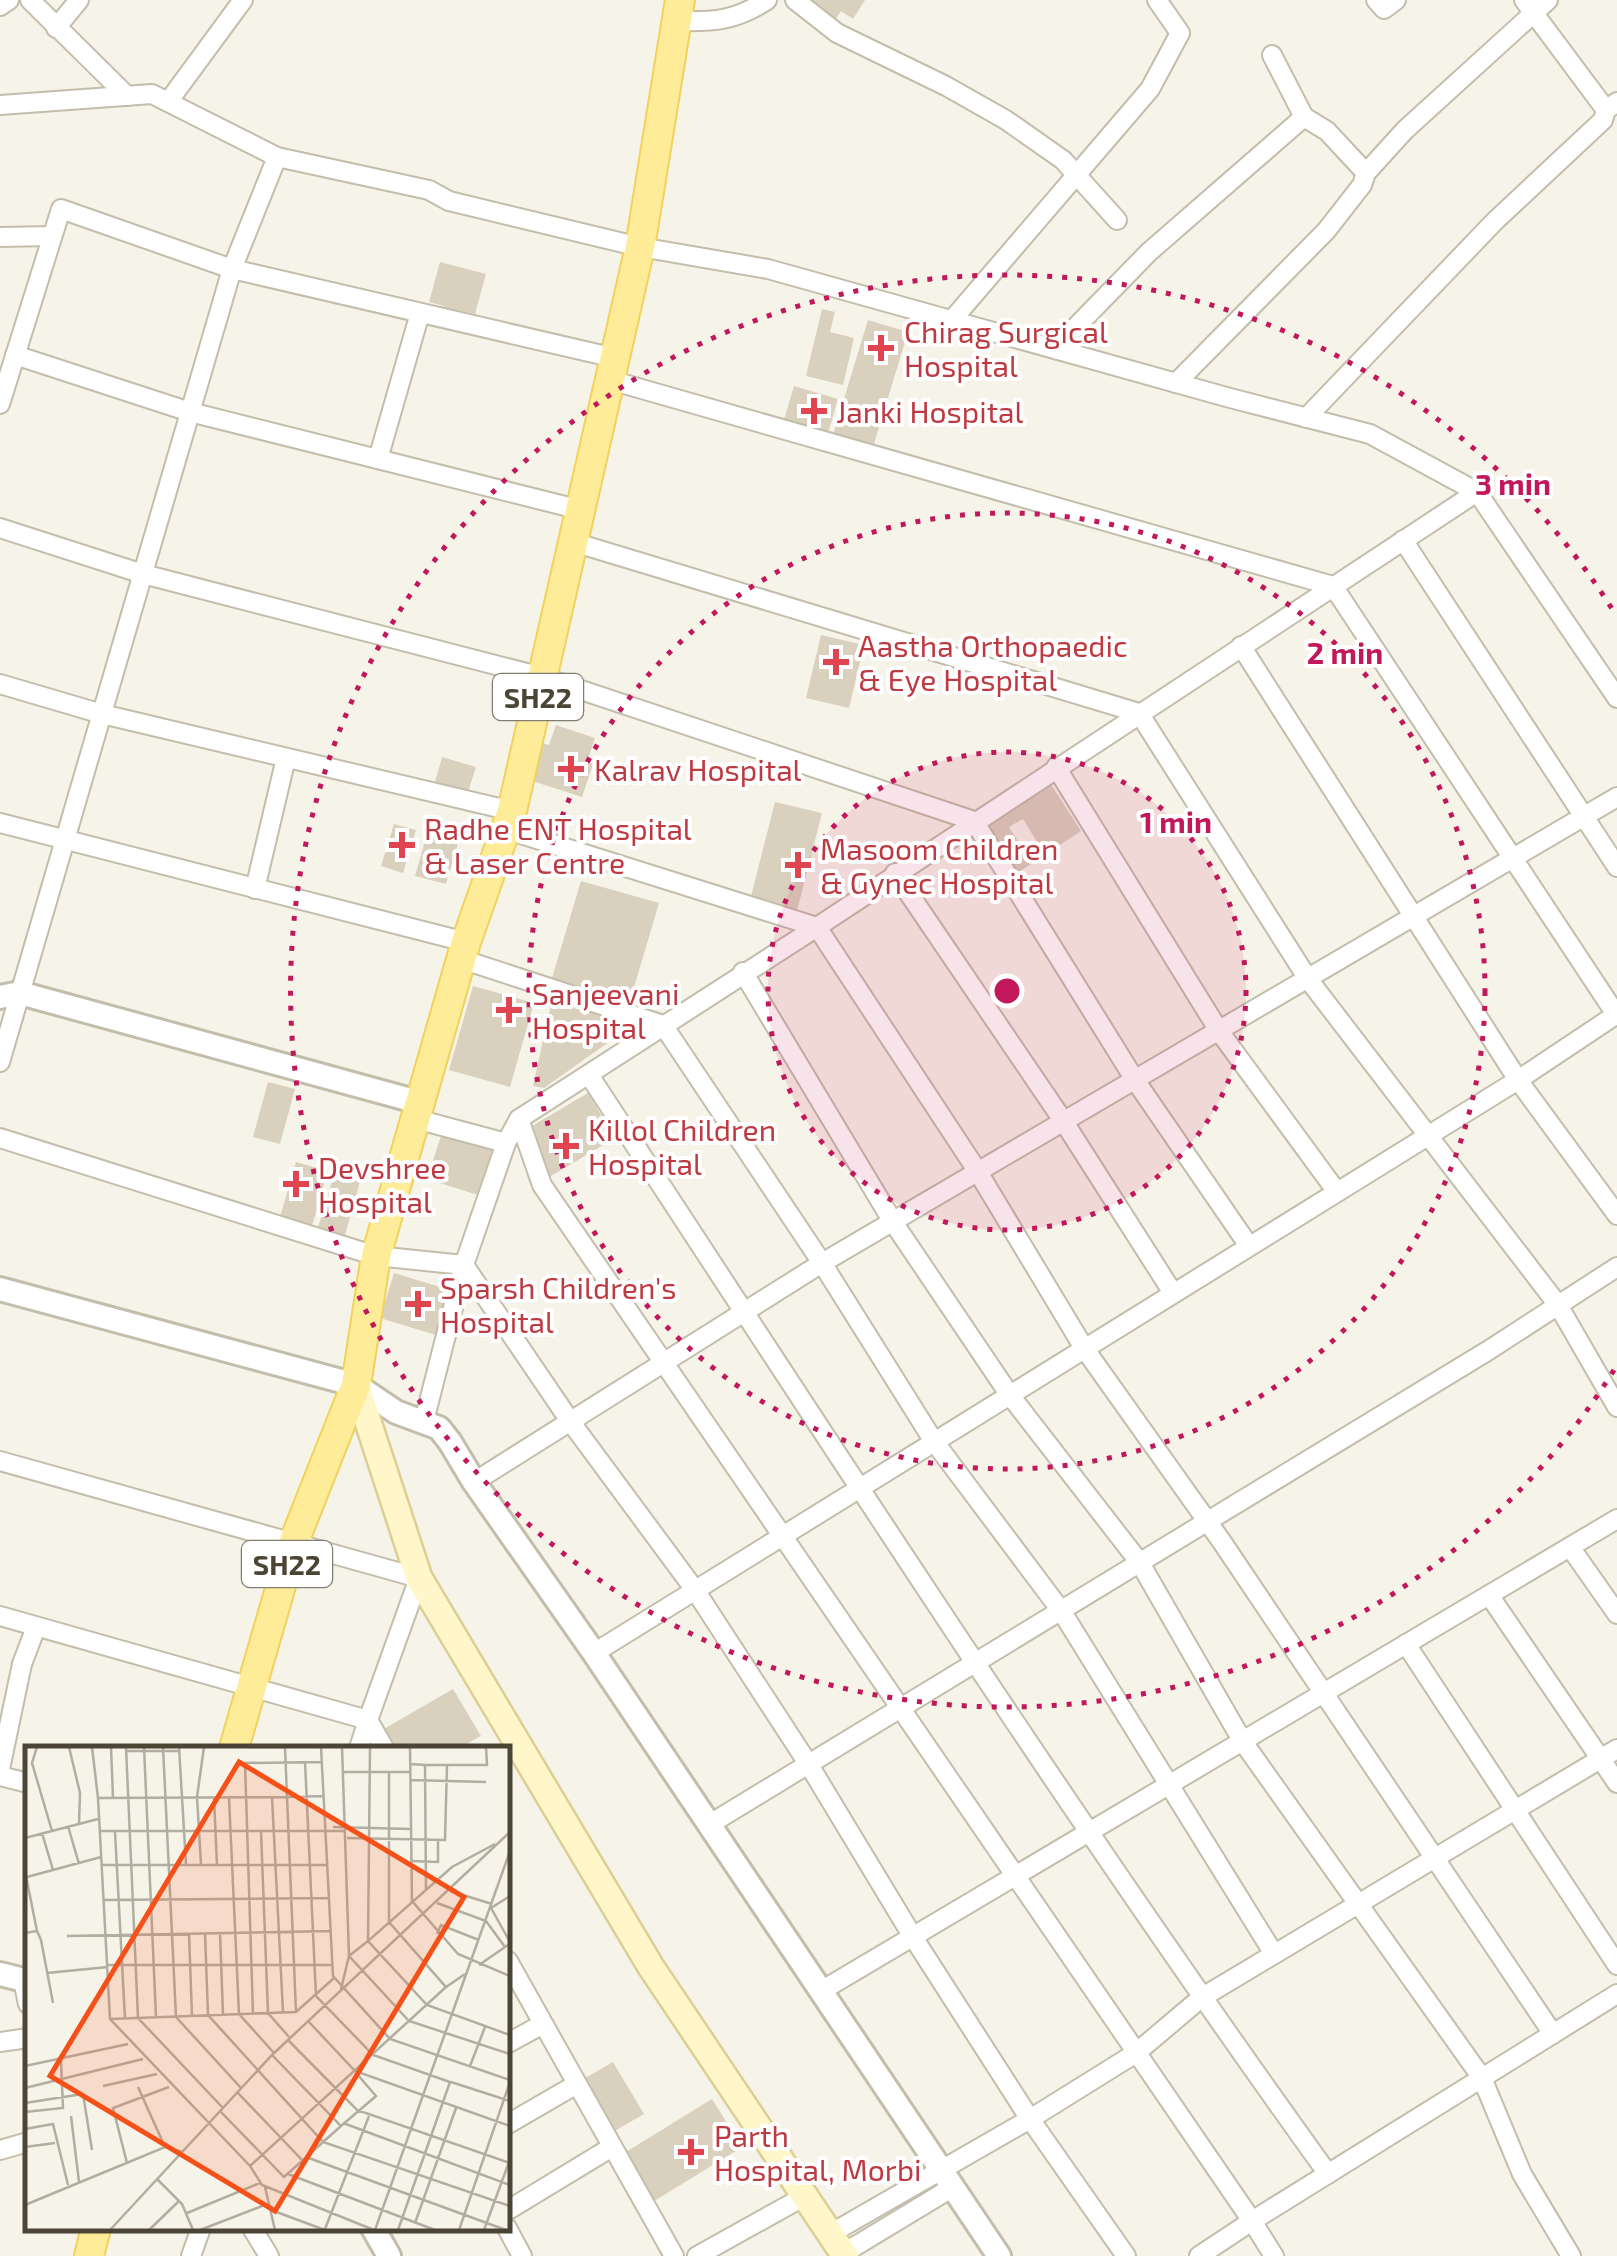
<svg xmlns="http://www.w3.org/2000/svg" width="1617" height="2256" font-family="'Exo 2',sans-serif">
	<rect width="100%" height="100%" fill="#f6f3e9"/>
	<g fill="#d9d1bd" fill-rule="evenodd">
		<path d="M811,0H865L853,19L841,11L832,25L818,16L823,8Z"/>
		<path d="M440,262L486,274L475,314L458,310L456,321L441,317L444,306L429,302Z"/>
		<path d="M822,309L835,312L830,332L854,338L843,385L806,376Z"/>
		<path d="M868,320L908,332L873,447L833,435Z"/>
		<path d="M794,386L838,399L827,436L783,423Z"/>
		<path d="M821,635L864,645L849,708L806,698Z"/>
		<path d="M556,725L595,738L587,762L593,764L582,797L526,779L539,742L549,745Z"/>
		<path d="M442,757L476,767L468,792L435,782Z"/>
		<path d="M1050,783L1081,831L1016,874L985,826ZM1023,819L1037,842L1024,851L1009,827Z"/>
		<path d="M775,802L822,813L796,915L749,904Z"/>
		<path d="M394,824L416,830L403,873L381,866Z"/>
		<path d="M428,831L459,840L446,884L415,876Z"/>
		<path d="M581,881L659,903L630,1001L552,978Z"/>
		<path d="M473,986L534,1003L510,1087L449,1070Z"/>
		<path d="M552,1000L632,1018L630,1027L544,1088L533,1086Z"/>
		<path d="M268,1082L295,1089L280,1144L253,1137Z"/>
		<path d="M588,1093L615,1138L546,1179L528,1149L532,1126Z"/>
		<path d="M442,1133L496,1150L481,1196L427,1179Z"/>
		<path d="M296,1162L328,1171L310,1233L278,1224Z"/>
		<path d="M335,1171L361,1178L343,1242L316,1234Z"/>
		<path d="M394,1273L460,1293L446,1338L380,1318Z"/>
		<path d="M453,1689L481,1736L459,1748H393L382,1730Z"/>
		<path d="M613,2062L644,2114L599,2140L568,2088Z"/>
		<path d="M712,2099L742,2147L651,2203L621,2155Z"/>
	</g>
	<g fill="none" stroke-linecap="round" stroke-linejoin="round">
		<defs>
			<g id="minor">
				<path d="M30,0L127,96"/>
				<path d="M795,0L837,33L946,86L1006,120L1063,160L1117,220"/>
				<path d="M1376,0L1384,9L1396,0"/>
				<path d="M1524,0L1606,110"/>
				<path d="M0,6L9,0"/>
				<path d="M677,21C714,22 735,21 767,0"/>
				<path d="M56,28L79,0"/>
				<path d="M1272,55L1304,117L1327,131L1366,173"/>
				<path d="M168,102L243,0"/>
				<path d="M0,105L152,94L277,157L232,269L0,1062"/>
				<path d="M277,157L429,190L449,201L640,247L768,269L1230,398L1370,434L1477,492L1617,698"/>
				<path d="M0,237L52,236"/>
				<path d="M952,320L1150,89L1180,33L1157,0"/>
				<path d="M1058,350L1067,336L1149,252L1304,117"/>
				<path d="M15,355L190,412L581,510"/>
				<path d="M610,380L1333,586L1617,1016"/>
				<path d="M1176,383L1326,231L1362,185L1366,173L1405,130L1548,0"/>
				<path d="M0,404L61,209L232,269L615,358"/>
				<path d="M1306,418L1495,221L1603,120L1606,110L1617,102"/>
				<path d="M378,459L420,313"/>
				<path d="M0,528L143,574L542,677L974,821L1135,1080L1249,1246"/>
				<path d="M1403,540L1617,867"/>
				<path d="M573,542L1139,713L1308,979L1558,1305L1617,1407"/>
				<path d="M1241,646L1518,1080L1617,1215"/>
				<path d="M0,684L102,714L512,811"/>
				<path d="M1056,767L1219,1031L1337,1192"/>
				<path d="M0,823L466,942"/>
				<path d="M505,829L817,927L978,1172L1084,1348L1222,1542L1553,2034"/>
				<path d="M895,873L1064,1122L1173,1293"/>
				<path d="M255,889L286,758"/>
				<path d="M461,959L663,1025L822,1263L933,1440L1062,1612L1274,1954"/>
				<path d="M743,972L893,1222L1009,1394L1140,1563L1243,1742L1482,2078L1522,2174L1571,2256"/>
				<path d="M589,1075C831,1444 1070,1816 1328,2174"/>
				<path d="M416,1119L506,1143"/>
				<path d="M519,1119L542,1185L1252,2221L1617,1994"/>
				<path d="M0,1138L376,1256L464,1265L570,1421L695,1590L809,1765L913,1937L1030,2119L1126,2256"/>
				<path d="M424,1421L464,1265L506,1143L519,1119L817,927L1477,492"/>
				<path d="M0,1461L419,1578L368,1720L384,1748"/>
				<path d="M474,1482L822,1263L1617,797"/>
				<path d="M1570,1547L1617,1614"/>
				<path d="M1489,1595L1617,1783"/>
				<path d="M0,1616L368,1720L359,1748"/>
				<path d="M1406,1644L1617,1965"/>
				<path d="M594,1653L1518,1080L1617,1014"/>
				<path d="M0,1769L22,1664L36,1627"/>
				<path d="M0,1776L28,1783"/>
				<path d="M710,1824L1489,1350L1617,1267"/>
				<path d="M508,1961L674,2256"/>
				<path d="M23,1980L28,2004"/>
				<path d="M821,1991L1617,1519"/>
				<path d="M0,2042L28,2038"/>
				<path d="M508,2043L543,2024"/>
				<path d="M508,2124L577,2084"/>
				<path d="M0,2150L28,2142"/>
				<path d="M508,2210L612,2147"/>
				<path d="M252,2228L269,2256"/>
				<path d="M507,2228L522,2256"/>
				<path d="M830,2234L1030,2119L1136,2053L1201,1998L1617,1749"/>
				<path d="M191,2256L201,2228"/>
				<path d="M697,2256L805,2196"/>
				<path d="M839,2256L953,2187"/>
				<path d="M1199,2256L1252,2221L1274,2256"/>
			</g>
			<g id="tertiary">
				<path d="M0,997L20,993L422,1103"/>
				<path d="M0,1289L356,1385L396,1412L439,1428L450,1442L474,1482L594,1653L999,2256"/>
				<path d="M0,1974L28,1981"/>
				<path d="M373,2228L389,2256"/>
			</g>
			<path id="secondary" d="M356,1385L419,1578L651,1967L845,2256"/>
			<g id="primary">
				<path d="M234,1748L293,1544L356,1385L376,1256L466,942L512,811L640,247L680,0"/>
				<path d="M89,2256L96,2228"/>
			</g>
		</defs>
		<use href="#minor" stroke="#c3bdab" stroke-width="22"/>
		<use href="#tertiary" stroke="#c3bdab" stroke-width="28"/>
		<use href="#secondary" stroke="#dbcf95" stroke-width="30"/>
		<use href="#primary" stroke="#f0d25d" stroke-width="32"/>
		<use href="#minor" stroke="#fff" stroke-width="18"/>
		<use href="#tertiary" stroke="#fff" stroke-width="22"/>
		<use href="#secondary" stroke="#fff7ca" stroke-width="25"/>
		<use href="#primary" stroke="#ffec99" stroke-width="28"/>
	</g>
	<circle cx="1007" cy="991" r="239" fill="#c2185b" fill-opacity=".12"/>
	<g fill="none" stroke="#c2185b" stroke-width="5" stroke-dasharray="5 10">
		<circle cx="1007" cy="991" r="239"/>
		<circle cx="1007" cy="991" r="478"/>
		<path d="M1614 1370A716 716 0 1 1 1614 612"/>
	</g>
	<g fill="#e0444e" stroke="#fff" stroke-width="4">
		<path d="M876 333h10v10h10v10h-10v10h-10v-10h-10v-10h10z"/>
		<path d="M809 396h10v10h10v10h-10v10h-10v-10h-10v-10h10z"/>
		<path d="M831 647h10v10h10v10h-10v10h-10v-10h-10v-10h10z"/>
		<path d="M566 754h10v10h10v10h-10v10h-10v-10h-10v-10h10z"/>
		<path d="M397 830h10v10h10v10h-10v10h-10v-10h-10v-10h10z"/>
		<path d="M793 850h10v10h10v10h-10v10h-10v-10h-10v-10h10z"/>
		<path d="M504 995h10v10h10v10h-10v10h-10v-10h-10v-10h10z"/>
		<path d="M561 1131h10v10h10v10h-10v10h-10v-10h-10v-10h10z"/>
		<path d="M291 1169h10v10h10v10h-10v10h-10v-10h-10v-10h10z"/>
		<path d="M413 1289h10v10h10v10h-10v10h-10v-10h-10v-10h10z"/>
		<path d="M686 2137h10v10h10v10h-10v10h-10v-10h-10v-10h10z"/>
	</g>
	<g text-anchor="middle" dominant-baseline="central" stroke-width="8" stroke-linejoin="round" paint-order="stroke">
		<g fill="#fff" stroke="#817d72" stroke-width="2.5">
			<rect x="493" y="674" width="90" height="46" rx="8"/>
			<rect x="242" y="1541" width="90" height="46" rx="8"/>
		</g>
		<g font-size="28" font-weight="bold" fill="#4b4536">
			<text x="538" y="697">SH22</text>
			<text x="287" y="1564">SH22</text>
		</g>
		<g font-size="30" fill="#be3a42" stroke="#fff" text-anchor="start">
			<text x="904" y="331">Chirag Surgical<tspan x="904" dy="34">Hospital</tspan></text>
			<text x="836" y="411">Janki Hospital</text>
			<text x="858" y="645">Aastha Orthopaedic<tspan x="858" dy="34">&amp; Eye Hospital</tspan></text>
			<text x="594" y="769">Kalrav Hospital</text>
			<text x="424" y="828">Radhe ENT Hospital<tspan x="424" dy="34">&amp; Laser Centre</tspan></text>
			<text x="820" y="848">Masoom Children<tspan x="820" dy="34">&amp; Gynec Hospital</tspan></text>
			<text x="532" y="993">Sanjeevani<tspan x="532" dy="34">Hospital</tspan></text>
			<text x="588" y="1129">Killol Children<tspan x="588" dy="34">Hospital</tspan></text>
			<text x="318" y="1167">Devshree<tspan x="318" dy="34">Hospital</tspan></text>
			<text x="440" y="1287">Sparsh Children's<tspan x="440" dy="34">Hospital</tspan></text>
			<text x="714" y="2135">Parth<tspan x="714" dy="34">Hospital, Morbi</tspan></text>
		</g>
	</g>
	<g transform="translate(25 1746)">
		<rect width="485" height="485" fill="#f6f3e9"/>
		<path fill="none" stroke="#b2ada1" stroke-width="2.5" d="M12,1L7,17L27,85M44,1L55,47L54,78M67,1L73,52M86,1L88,52M101,1L113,272L197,361M119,1L131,271M138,1L151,271L216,342M154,1L161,118M223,1H260M260,1L262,51L299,50M296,1L308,230L365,293L485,334M345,1L343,195L324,210L384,275L485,308M385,1L387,155L433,208L485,230M102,5H154M280,16L291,250L348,309L425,336L373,484M385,18L400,19L401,144M400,19H462L461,1M318,26H385M364,26V176L421,241L440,228M385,34L461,36M247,51L258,266M189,52L192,119M204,52L214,268L249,307M43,80L54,118M308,81L385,83M75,85H321M90,86L100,273M236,86L243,267L264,291M17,87L28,124M0,92L73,73M322,92L420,94L422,19M470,98L427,121L343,195L402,259L485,289M385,115L413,116V94M176,118L172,51L179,1M77,119H302M0,125L12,185M2,131L76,111M425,145L467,158M485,150L466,162L485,196M78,154L304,152M412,157L461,175L480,201M0,187L12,185L16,194L28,257M180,187L183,269L298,396L485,460M195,187L198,269M164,188L167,270M412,188L416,179L454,194M42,190L306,185M83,219H308M454,219L483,199M22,227L83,221M316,243L324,210L317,1M228,268L220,17L296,16M85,273L271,266L309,232M284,276L330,325L485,380M264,295L332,364L485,417M247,309L316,380L351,350L332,328M0,320L103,298M445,320L460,281M426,336L485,355M78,340L132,328M113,341L140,401M0,342L118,313M212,346L278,415M0,357L58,348L67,404M0,366L38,362L36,315M196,366L259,431L316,380M46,370L54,436M318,377L485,439M0,383L28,378L43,439M0,401L30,397M281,411L481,484M102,417L88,362L144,341M225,420L85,273L73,52L262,51L271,266M263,428L410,484M132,433L157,458L168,484M240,441L250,484M0,459L140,401L158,406M246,464L300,484M162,467L235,437M390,477L431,362M300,483L344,370M85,484L247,309L485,86M124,484L154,455M175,484L245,457M349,484L237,439L225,420L421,241M350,484L485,105M434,484L485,336M459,484L484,416"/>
		<path fill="#f65019" fill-opacity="0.15" stroke="#f65019" stroke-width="5" d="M214,16L439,151L250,465L25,330Z"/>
		<rect width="485" height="485" fill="none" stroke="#4b4536" stroke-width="5"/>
	</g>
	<circle cx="1007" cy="991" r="15" fill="#c2185b" stroke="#fff" stroke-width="5"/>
	<g font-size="30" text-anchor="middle" font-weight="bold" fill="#c2185b" stroke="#fff" stroke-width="8" stroke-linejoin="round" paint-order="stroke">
		<text x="1513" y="495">3 min</text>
		<text x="1345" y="664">2 min</text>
		<text x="1176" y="833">1 min</text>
	</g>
</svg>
